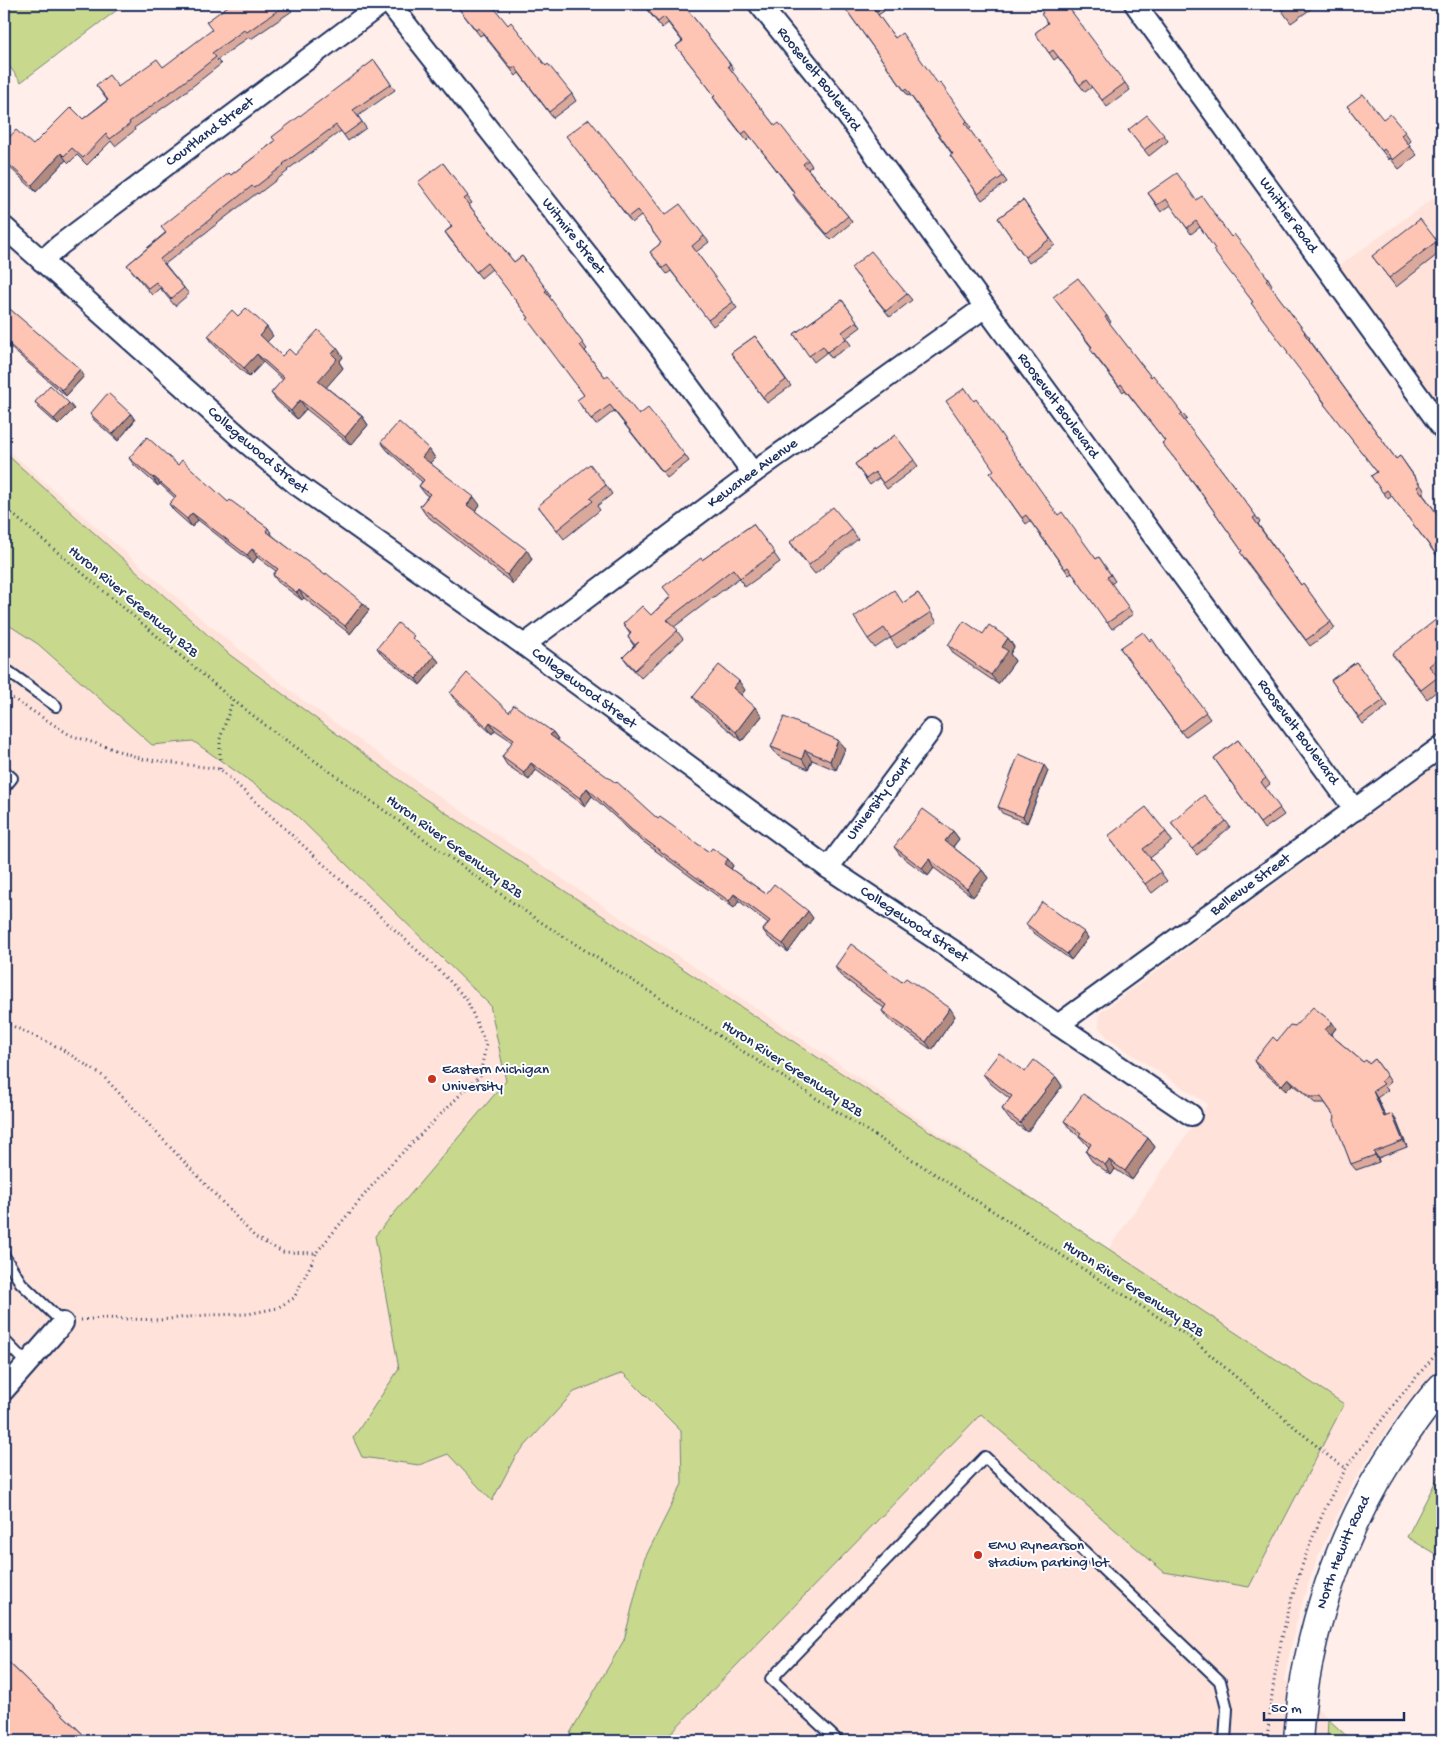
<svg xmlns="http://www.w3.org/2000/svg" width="1446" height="1745" font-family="'Gochi Hand',sans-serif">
	<rect width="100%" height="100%" fill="#ffeee9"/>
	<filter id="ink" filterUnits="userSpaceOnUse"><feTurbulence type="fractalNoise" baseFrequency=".02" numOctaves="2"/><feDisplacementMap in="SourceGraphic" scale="10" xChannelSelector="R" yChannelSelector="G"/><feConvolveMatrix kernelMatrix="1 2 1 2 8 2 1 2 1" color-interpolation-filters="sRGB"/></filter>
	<g filter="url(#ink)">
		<g fill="#ffe2d9">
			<path d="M1442,192V407L1338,267Z"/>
			<path d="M4,447L199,617L301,699L431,791L824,1054L1108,1250L1208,1104L1109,1039L1099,1027L1100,1013L1442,761V1365L1399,1414L1365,1463L1349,1490L1317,1558L1305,1593L1295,1627L1284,1679L1354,1741H4Z"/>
		</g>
		<g fill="#c8d98d" stroke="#728476">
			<path d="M4,4H125L21,82L4,59Z"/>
			<path d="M4,452L230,655L422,797L1344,1404L1249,1587L1164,1572L981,1414L663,1741H618L569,1735L624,1640L644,1560L682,1484L681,1431L623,1373L574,1392L515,1457L492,1501L448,1454L419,1465L362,1457L353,1438L399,1369L375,1236L506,1081L490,1005L292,811L193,741L152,745L38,644L4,622Z"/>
			<path d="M1442,1469V1558L1407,1537Z"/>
			<path d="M1328,1719L1352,1741H1327Z"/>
		</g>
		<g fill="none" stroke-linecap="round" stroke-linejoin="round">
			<defs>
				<g id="service">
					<path d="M9,672L56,706"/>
					<path d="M4,771L12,778L4,788"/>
					<path d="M4,1256L21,1283L63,1323"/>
					<path d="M4,1340L27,1364"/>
					<path d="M838,1741L771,1679L985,1457L1220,1681L1227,1709L1225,1741"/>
				</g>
				<g id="minor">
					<path id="s1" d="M390,4L660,347L753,473"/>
					<path id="s2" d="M759,4L830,92L985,307L1355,810"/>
					<path id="s3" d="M1135,4L1442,428"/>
					<path id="s4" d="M4,227L242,439L296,484L524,645L828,868L958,954L1058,1025L1191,1115"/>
					<path id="s5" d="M42,261L60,245L381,4"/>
					<path id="s6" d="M524,645L753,473L985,307"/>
					<path id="s7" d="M828,868L931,730"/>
					<path id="s8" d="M1058,1025L1442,746"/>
					<path d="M4,1390L63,1323"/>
				</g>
				<g id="secondary">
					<path id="s9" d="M1298,1741C1305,1633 1341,1527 1403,1438C1415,1420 1427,1403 1442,1387"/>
				</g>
			</defs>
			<use href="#service" stroke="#1b2f5e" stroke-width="14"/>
			<use href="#minor" stroke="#1b2f5e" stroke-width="24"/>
			<use href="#secondary" stroke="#1b2f5e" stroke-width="31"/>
			<g stroke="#1b2f5e" stroke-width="3" stroke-dasharray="1 4" stroke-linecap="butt">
				<path d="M4,507L233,700L269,728L533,917L1188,1336L1332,1459L1346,1468"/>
				<path d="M4,693L70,735L143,759L220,769L445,976L467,1000L486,1045L480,1075L385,1170L316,1253L283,1252L256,1238L103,1076L60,1048L4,1022"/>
				<path d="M220,769V739L233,700"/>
				<path d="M81,1320L101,1318L160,1320L207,1315L248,1314L277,1308L294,1298L316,1254"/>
				<path d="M1267,1741C1275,1644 1297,1556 1345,1470C1352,1458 1362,1447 1370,1436C1393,1405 1416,1376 1442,1348"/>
			</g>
			<use href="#service" stroke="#fff" stroke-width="10"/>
			<use href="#minor" stroke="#fff" stroke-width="20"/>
			<use href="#secondary" stroke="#fff" stroke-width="28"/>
		</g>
		<g fill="#daa99c" stroke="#1b2f5e">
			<path d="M286,4L292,11L251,39L249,37L217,60L221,64L180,96L134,128L135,130L115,146L111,141L87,165L77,155L69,163L66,160L36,192L4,162V143L33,145L83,119L107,100L96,85L118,87L163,67Z"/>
			<path d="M455,4L508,25L572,94L576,101L553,118L519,73L516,76L483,34L480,36Z"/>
			<path d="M642,4H683L730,64L734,70L732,72L775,126L808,160L812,166L808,169L848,216L852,222L831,240L797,201L793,194L794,193L751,137L747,141L717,103L713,97L715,96L676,46L682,41L668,23L662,28Z"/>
			<path d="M842,4H879L884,11L878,15L895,38L938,84L967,121L971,127L969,129L1007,182L982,200L950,155L952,154L910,95L908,96Z"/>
			<path d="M1277,4H1318L1291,23Z"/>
			<path d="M1043,13L1125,83L1130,90L1107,107L1092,87L1085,92L1058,57L1054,60L1035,33L1048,23Z"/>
			<path d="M374,60L395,90L358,116L366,128L348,141L341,131L287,170L288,171L258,194L257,193L165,264L189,294L175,306L160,288L152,295L127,265L165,233L231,175L275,141Z"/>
			<path d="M1347,106L1383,119L1405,132L1411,141L1408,144L1417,155L1399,169L1390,158L1389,160Z"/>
			<path d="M1128,130L1164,135L1168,141L1149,156Z"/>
			<path d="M571,142L665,215L704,236L709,242L696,252L737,308L713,326L671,271L667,274L650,252L661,243L641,216L632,223Z"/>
			<path d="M443,163L472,203L469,205L514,262L522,256L551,296L549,297L587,349L585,351L605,377L639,415L685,455L689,461L667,478L614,411L596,425L581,406L584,395L529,318L492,269L481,278L449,238L445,232L451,227Z"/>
			<path d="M1148,193L1196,200L1268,278L1272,285L1270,286L1305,332L1310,338L1309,339L1396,459L1400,456L1425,491L1422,493L1442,520V558L1440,560L1392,496L1388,499L1371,476L1377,472L1329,410L1324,404H1325L1200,227L1191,234L1171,205L1161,212Z"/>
			<path d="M1023,200L1055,245L1029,263L998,218Z"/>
			<path d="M1437,241L1442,248V251L1396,287L1372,256Z"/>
			<path d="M851,268L907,294L912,300L890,317Z"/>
			<path d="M842,300L861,327L846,338L851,345L831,358L827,352L814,362L794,334Z"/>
			<path d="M1058,303L1107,316L1111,322L1109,323L1151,377L1182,413L1187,419L1184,421L1230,481L1260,522L1258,524L1301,585L1303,583L1335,628L1310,646L1244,559L1242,551L1196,486L1167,449L1162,443L1165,441L1125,390L1123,392L1094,355L1091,347Z"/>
			<path d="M4,304L84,376L66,396L4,342Z"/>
			<path d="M238,316L273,336L267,342L282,356L295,355L343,357L339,362L343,368L326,387L362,416L368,425L351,445L306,409L297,419L277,401L271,393L283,380L263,362L249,377L214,345L208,336Z"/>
			<path d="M755,336L791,386L767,403L731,353Z"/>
			<path d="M35,402L74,409L58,425L39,408Z"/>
			<path d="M90,414L135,420L118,441L94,420Z"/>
			<path d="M895,435L918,466L887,489L879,478L870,485L855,464Z"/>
			<path d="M381,442L429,449L435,458L430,463L480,505L475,511L532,559L513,584L426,515L420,506L428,496L425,494L419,486L422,482L387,450Z"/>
			<path d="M129,458L178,465L228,502L268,528L273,536L369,610L350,634L304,598L302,600L278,582L273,575L276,571L257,557L253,563L198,520L192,527L174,511L169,504L175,498L160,484L158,486L134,465Z"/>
			<path d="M990,473L1058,515L1096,559L1099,557L1115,581L1111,584L1133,614L1112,629L1072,573L1069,575L1030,521L1026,524Z"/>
			<path d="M606,485L612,494L597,506L600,510L564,539L538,506Z"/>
			<path d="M753,524L780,562L745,587L739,578L674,627L683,639L641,678L629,665L623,657L634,646L628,637L630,634L623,624L651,615L670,597L702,560Z"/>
			<path d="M852,530L858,539L815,574L796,551L790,542Z"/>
			<path d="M918,593L937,622L897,648L890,638L875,648L868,639L903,603Z"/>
			<path d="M1442,624V669L1436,675L1442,684V687L1427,699L1392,654Z"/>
			<path d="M983,634L1008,638L1014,647L1010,654L1015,661L998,684L954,654L948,645Z"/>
			<path d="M1150,641L1177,675L1178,674L1210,719L1185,737L1120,648Z"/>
			<path d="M377,648L434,656L439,662L420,685L382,655Z"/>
			<path d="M1356,662L1388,706L1363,724L1331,680Z"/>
			<path d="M745,690L741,695L762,716L742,741L700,706L693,697Z"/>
			<path d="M450,693L509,712L553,732L558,739L557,740L658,819L709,852L728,859L733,866L731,869L766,894L813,918L788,952L768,937L763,930L768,923L739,901L734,908L698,882L637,837L592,796L585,806L536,770L529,780L507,765L502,757L513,742L495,730L492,734L455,700Z"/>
			<path d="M1238,740L1270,784L1265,788L1284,815L1264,829L1214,758Z"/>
			<path d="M771,747L845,749L836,770L812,760L808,769L778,756Z"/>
			<path d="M1048,771L1027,823L1002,813L998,807Z"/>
			<path d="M1226,821L1230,827L1197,855L1171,823Z"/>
			<path d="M953,831L959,839L953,847L982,870L988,878L973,897L934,868L928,876L900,855L894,847Z"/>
			<path d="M1166,832L1172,841L1150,858L1167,881L1152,893L1108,836Z"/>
			<path d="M1026,924L1084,932L1088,938L1071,960L1030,930Z"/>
			<path d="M835,967L902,982L955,1016L932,1050L888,1019L882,1011L884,1008L840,975Z"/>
			<path d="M1295,1026L1336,1028L1331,1035L1363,1062L1369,1064L1375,1059L1391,1082L1385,1087L1388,1090L1377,1098L1386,1117L1396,1120L1407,1147L1378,1158L1379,1162L1356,1170L1351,1164L1335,1117L1325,1103H1315L1293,1084L1286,1091L1258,1067L1254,1061Z"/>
			<path d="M1025,1072L1056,1077L1062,1086L1027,1132L1009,1119L1002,1109L1010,1099L990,1083L983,1074Z"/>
			<path d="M1064,1121L1148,1138L1155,1147L1132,1180L1115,1169L1111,1175L1092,1161L1086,1152L1089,1147L1086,1144L1080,1137L1071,1130Z"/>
			<path d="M4,1658L90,1741H11L4,1734Z"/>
		</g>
		<g fill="#b28a7f" stroke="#1b2f5e">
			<path d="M61,153L66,160L36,192L32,185Z"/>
			<path d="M267,327L273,336L266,343L260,335Z"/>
			<path d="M337,348L343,357L339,362L343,368L324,390L318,381L332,354Z"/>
			<path d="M257,354L263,362L249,377L244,368Z"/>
			<path d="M80,369L84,376L66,396L62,390Z"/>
			<path d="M300,400L306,409L297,419L291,411Z"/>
			<path d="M69,403L74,409L58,425L54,419Z"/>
			<path d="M131,414L135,420L118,441L113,434Z"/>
			<path d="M362,416L368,425L351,445L345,437Z"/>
			<path d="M429,449L435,458L428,465L422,457Z"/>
			<path d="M154,477L160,484L158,486L153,478Z"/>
			<path d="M474,497L480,505L473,513L467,505Z"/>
			<path d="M192,513L198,520L192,527L187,519Z"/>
			<path d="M252,549L257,557L253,563L247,555Z"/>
			<path d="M527,550L532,559L513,584L507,575Z"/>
			<path d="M299,590L304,598L302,600L297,593Z"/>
			<path d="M363,603L369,610L350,634L345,626Z"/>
			<path d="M1008,638L1014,647L1010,654L1015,661L998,684L991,675L1002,647Z"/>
			<path d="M434,656L439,662L420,685L416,679Z"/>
			<path d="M739,681L745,690L739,698L733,688Z"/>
			<path d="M755,707L762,716L742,741L736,732Z"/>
			<path d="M490,722L495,730L492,734L487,727Z"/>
			<path d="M553,732L558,739L556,743L550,735Z"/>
			<path d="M838,740L845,749L836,770L830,761Z"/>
			<path d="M805,750L812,760L808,769L802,759Z"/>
			<path d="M531,763L536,770L529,780L524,773Z"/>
			<path d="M1044,765L1048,771L1027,823L1023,817Z"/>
			<path d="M587,788L592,796L585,806L580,798Z"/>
			<path d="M953,831L959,839L951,849L945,841Z"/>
			<path d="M728,859L733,866L729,871L724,864Z"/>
			<path d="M929,859L934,868L928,876L922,868Z"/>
			<path d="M982,870L988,878L973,897L967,889Z"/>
			<path d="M734,894L739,901L734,908L729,901Z"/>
			<path d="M808,911L813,918L788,952L783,944Z"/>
			<path d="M1084,932L1088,938L1071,960L1067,954Z"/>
			<path d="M950,1008L955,1016L932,1050L926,1042Z"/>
			<path d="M1332,1022L1336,1028L1330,1036L1325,1030Z"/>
			<path d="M1056,1077L1062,1086L1027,1132L1020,1123Z"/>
			<path d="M1288,1078L1293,1084L1286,1091L1282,1085Z"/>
			<path d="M1373,1091L1377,1098L1389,1124L1384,1117Z"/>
			<path d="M1392,1114L1396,1120L1407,1147L1403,1141Z"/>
			<path d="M1148,1138L1155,1147L1132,1180L1125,1171Z"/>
			<path d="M1374,1152L1378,1158L1379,1162L1375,1155Z"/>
			<path d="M1109,1160L1115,1169L1111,1175L1105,1165Z"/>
		</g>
		<g fill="#fec5b5" stroke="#1b2f5e">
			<path d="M226,4H287L247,32L244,30L212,53L216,57L175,89L129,122L130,124L110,139L106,134L83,158L72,148L64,156L61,153L32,185L4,160V143L16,130L33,145L71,107L83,119L108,100L96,85L109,75L118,87L157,59L163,67L212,30L206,22L228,6Z"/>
			<path d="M455,4H491L508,25L511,22L546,66L548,64L572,94L549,112L515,67L512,69L479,28L476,30Z"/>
			<path d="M643,4H683L730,64L728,66L775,126L779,123L808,160L803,164L848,216L827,234L793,194L795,193L746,131L742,134L713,97L715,96L676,46L683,41L664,17L658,22Z"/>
			<path d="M842,4H879L880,5L874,9L895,38L902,33L938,84L940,82L967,121L965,123L1003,176L978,194L950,155L953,154L906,89L904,90Z"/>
			<path d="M1036,4H1066L1125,83L1102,100L1086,80L1080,85L1053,50L1049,53L1035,33L1048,23L1041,14L1043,13Z"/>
			<path d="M1277,4H1293L1283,11Z"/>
			<path d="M374,60L391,84L353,110L362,122L344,135L336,125L283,164L284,165L254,188L252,186L160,259L184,288L171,299L156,282L148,288L127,265L166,233L161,227L229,173L231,175L275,141L272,137Z"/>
			<path d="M1363,94L1383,119L1390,114L1405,132L1401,135L1410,146L1393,160L1384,149L1382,151L1347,106Z"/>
			<path d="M1147,115L1164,135L1144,150L1128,130Z"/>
			<path d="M589,119L620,158L621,157L665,215L680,204L704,236L692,246L733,302L708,320L667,265L663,268L650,252L661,243L637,210L628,217L566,136Z"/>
			<path d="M443,163L468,196L464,199L514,262L522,256L547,290L545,291L583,343L580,345L605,377L608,375L639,415L648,408L685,455L663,472L610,405L591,419L577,400L584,395L527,319L529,318L487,263L476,272L445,232L452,227L418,182Z"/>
			<path d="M1177,173L1196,200L1202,196L1231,237L1234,234L1268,278L1266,280L1305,332L1304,333L1396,459L1400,456L1420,485L1417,487L1442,520V549L1436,554L1387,490L1383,493L1371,476L1377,472L1324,404L1325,403L1287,353L1288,352L1251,303L1253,302L1213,250L1215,249L1196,221L1187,228L1166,199L1157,205L1148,193Z"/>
			<path d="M1023,200L1050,239L1025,257L998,218Z"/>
			<path d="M1420,219L1437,241L1389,278L1372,256Z"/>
			<path d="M871,251L907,294L886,311L851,268Z"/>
			<path d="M1078,278L1107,316L1105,317L1151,377L1153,375L1182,413L1180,415L1230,481L1256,516L1253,518L1301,585L1303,583L1331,622L1306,640L1240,552L1242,551L1192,480L1162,443L1165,441L1121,384L1119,386L1090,349L1092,347L1053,297Z"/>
			<path d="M842,300L857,321L842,332L846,339L827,352L823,346L809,356L794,334Z"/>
			<path d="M4,304L80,369L62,390L4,340Z"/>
			<path d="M246,308L267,327L260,335L282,356L289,349L295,355L318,330L337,348L332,354L337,359L318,381L362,416L345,437L300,400L291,411L271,393L284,378L257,354L244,368L208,336L232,310L238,316Z"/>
			<path d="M755,336L786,380L763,397L731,353Z"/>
			<path d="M50,385L69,403L54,419L35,402Z"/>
			<path d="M965,388L974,401L976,399L1058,515L1062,512L1096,559L1099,557L1111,575L1107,577L1129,608L1107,623L1068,567L1065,569L1026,515L1022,518L990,473L994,470L946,401Z"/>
			<path d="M108,393L131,414L113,434L90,414Z"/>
			<path d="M399,422L429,449L422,457L474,497L467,505L527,550L507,575L420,506L430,494L419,486L424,480L381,442Z"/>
			<path d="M895,435L914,460L883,483L875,472L866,479L855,464Z"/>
			<path d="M147,437L178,465L182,460L228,502L230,500L268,528L266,531L325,575L326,573L363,603L345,626L299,590L297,593L273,575L278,569L252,549L247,555L192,513L187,519L169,504L176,496L154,477L153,478L129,458Z"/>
			<path d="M590,464L606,485L590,498L593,501L557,530L538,506Z"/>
			<path d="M833,507L852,530L809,565L790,542Z"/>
			<path d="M753,524L775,553L740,578L733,569L667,620L678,630L635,670L623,657L639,642L635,645L628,637L631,633L623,624L642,606L651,615L671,597L663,587L701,558L702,560Z"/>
			<path d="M894,590L903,603L918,593L931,612L891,638L884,628L868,639L854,617Z"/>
			<path d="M1438,618L1442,624V655L1429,666L1438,677L1421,690L1392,654Z"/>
			<path d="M964,621L983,634L989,625L1008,638L1002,647L1008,651L991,675L948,645Z"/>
			<path d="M398,623L414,636L412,638L434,656L416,679L377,648Z"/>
			<path d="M1143,632L1150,641L1152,639L1177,675L1178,674L1206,712L1181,731L1120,648Z"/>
			<path d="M1356,662L1384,700L1359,718L1331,680Z"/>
			<path d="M719,665L739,681L733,688L755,707L736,732L693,697Z"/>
			<path d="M467,673L509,712L514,705L553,732L550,735L616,783L617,782L658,819L660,817L709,852L712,848L728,859L724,864L766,894L774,884L808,911L783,944L763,930L770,921L734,894L729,901L693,875L632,830L587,788L580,798L531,763L524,773L502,757L514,739L490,722L487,727L450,693Z"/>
			<path d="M784,717L838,740L830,761L805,750L802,759L771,747Z"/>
			<path d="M1238,740L1266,778L1261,782L1280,808L1260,823L1214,758Z"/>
			<path d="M1019,754L1044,765L1023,817L998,807Z"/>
			<path d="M1204,795L1226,821L1192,849L1171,823Z"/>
			<path d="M1146,807L1166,832L1143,849L1161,872L1145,884L1108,836Z"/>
			<path d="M923,809L953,831L945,841L982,870L967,889L929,859L922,868L894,847Z"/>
			<path d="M1042,902L1084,932L1067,954L1026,924Z"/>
			<path d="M851,944L902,982L906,978L950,1008L926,1042L882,1011L886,1005L835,967Z"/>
			<path d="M1313,1007L1332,1022L1325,1030L1363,1062L1366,1060L1369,1064L1375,1059L1387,1076L1381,1081L1384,1084L1373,1091L1384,1117L1392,1114L1403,1141L1374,1152L1375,1155L1351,1164L1334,1120L1335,1117L1321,1097H1310L1288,1078L1282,1085L1254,1061L1273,1037L1277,1041L1290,1025L1295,1026Z"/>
			<path d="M999,1053L1025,1072L1034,1060L1056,1077L1020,1123L1002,1109L1012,1096L983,1074Z"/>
			<path d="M1083,1094L1148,1138L1125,1171L1109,1160L1105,1165L1086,1152L1091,1144L1079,1135L1081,1133L1064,1121Z"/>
			<path d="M4,1658L90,1741H15L4,1730Z"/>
		</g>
	</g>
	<g fill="#c8321e" stroke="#fff" stroke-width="2">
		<circle cx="432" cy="1079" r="5"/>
		<circle cx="978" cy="1555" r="5"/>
	</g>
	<g text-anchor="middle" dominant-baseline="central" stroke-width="4" stroke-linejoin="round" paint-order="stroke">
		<g font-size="15" fill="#1b2f5e" stroke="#fff">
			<text stroke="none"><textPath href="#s2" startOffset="96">Roosevelt Boulevard</textPath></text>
			<text stroke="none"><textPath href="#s5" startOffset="212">Courtland Street</textPath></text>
			<text stroke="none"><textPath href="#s3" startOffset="261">Whittier Road</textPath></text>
			<text stroke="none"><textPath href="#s1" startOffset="296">Witmire Street</textPath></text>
			<text stroke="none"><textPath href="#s2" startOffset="501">Roosevelt Boulevard</textPath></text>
			<text stroke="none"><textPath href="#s4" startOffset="338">Collegewood Street</textPath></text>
			<text stroke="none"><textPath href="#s6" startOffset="286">Kewanee Avenue</textPath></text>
			<text transform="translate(133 602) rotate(40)">Huron River Greenway B2B</text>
			<text stroke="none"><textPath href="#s4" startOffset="742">Collegewood Street</textPath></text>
			<text stroke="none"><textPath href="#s2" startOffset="906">Roosevelt Boulevard</textPath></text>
			<text stroke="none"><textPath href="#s7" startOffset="86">University Court</textPath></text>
			<text transform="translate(454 847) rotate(36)">Huron River Greenway B2B</text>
			<text stroke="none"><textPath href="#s8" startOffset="238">Bellevue Street</textPath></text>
			<text stroke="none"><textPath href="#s4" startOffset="1148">Collegewood Street</textPath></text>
			<text transform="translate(792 1069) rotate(33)">Huron River Greenway B2B</text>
			<text transform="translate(1133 1289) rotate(33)">Huron River Greenway B2B</text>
			<text stroke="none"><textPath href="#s9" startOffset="195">North Hewitt Road</textPath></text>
		</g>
		<g font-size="15" fill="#1b2f5e" stroke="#fff" text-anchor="start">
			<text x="442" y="1070">Eastern Michigan<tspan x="442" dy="17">University</tspan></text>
			<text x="988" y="1546">EMU Rynearson<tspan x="988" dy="17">stadium parking lot</tspan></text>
		</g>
	</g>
	<rect width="1446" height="1745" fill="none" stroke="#fff" stroke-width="20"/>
	<rect x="10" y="10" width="1426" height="1725" fill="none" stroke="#1b2f5e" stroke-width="2" filter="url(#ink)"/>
	<path d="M1264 1712v8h140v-8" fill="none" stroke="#1b2f5e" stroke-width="2.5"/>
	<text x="1271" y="1712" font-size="15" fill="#1b2f5e" stroke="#ffffff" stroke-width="4" paint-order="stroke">50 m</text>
</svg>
